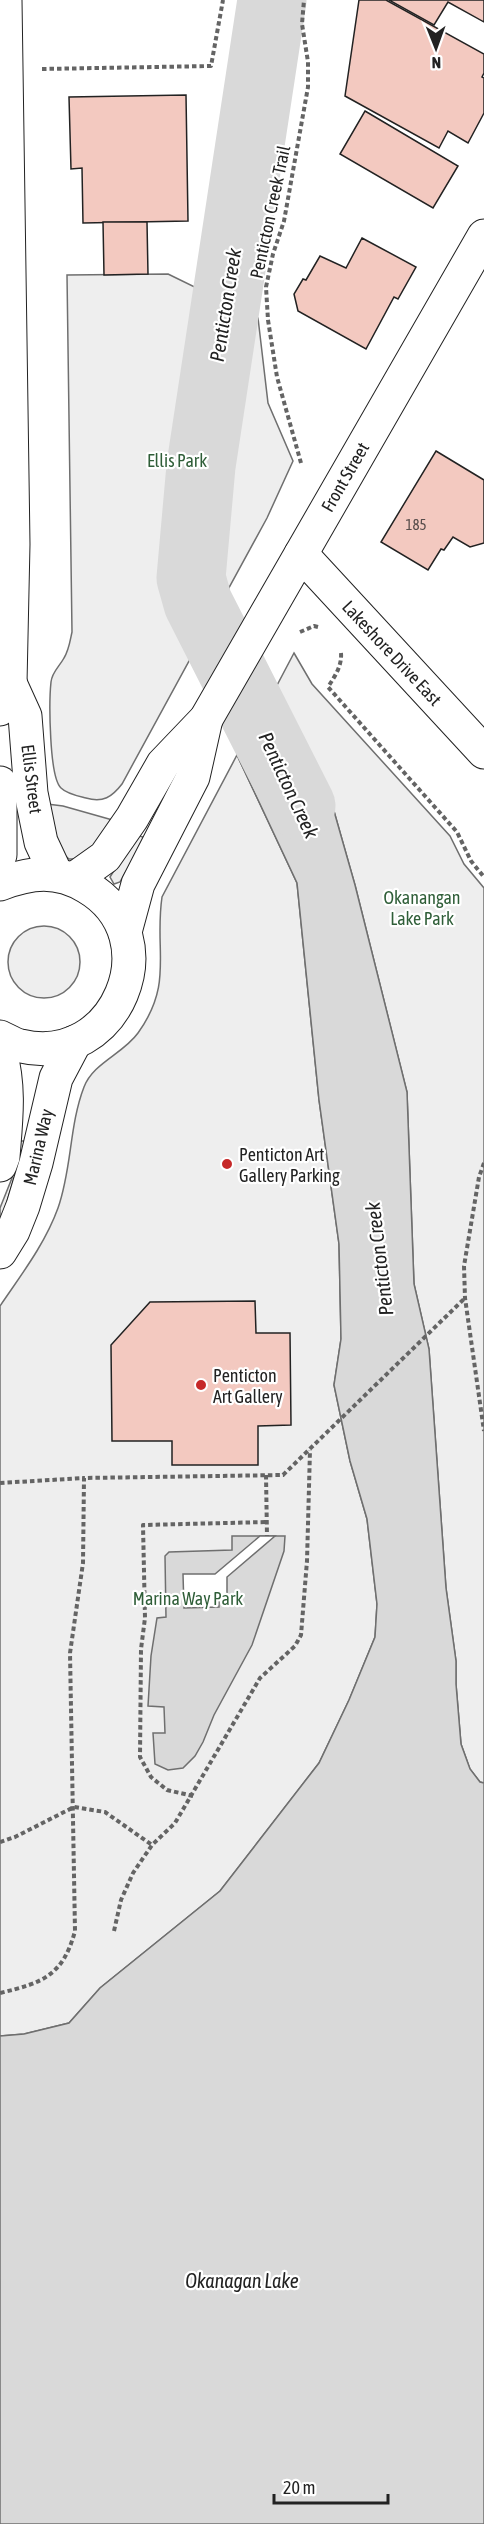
<svg xmlns="http://www.w3.org/2000/svg" width="484" height="2524" font-family="'Asap Condensed',sans-serif">
	<rect width="100%" height="100%" fill="#fff"/>
	<g fill="#eee" stroke="#6f6f6f" stroke-width="1.5">
		<path d="M168,274L258,318L268,403L293,461L267,518L122,784C112,797 103,803 86,798C78,796 67,794 61,788C49,777 49,701 51,682C52,672 59,667 64,658C69,650 70,641 72,632L67,275Z"/>
		<path d="M294,653L312,684L450,836L464,864L484,888V1783L480,1782L470,1769L461,1744L456,1684V1661L446,1588L429,1349L414,1284L407,1092L355,885L328,790L274,691Z"/>
		<path d="M237,755L297,883L319,1100L339,1244L341,1339L334,1385L350,1461L367,1519L377,1604L375,1637L349,1700L319,1763L220,1891L100,1988L69,2023L24,2034L0,2036V1306C21,1275 45,1244 58,1208C72,1169 69,1126 84,1087C93,1063 123,1054 138,1033C174,983 154,951 162,897Z"/>
		<path d="M47,804L63,806L116,821L108,835L75,859H69L61,852Z"/>
		<path d="M136,835L143,837L144,841L120,882L114,884L110,877Z"/>
		<circle cx="44" cy="962" r="36"/>
		<path d="M21,1141H25L0,1225V1208L12,1178L19,1143Z"/>
	</g>
	<g fill="#d9d9d9" stroke="#6f6f6f" stroke-width="1.5">
		<path d="M274,691L328,790L355,885L407,1092L414,1284L429,1349L446,1588L456,1661V1684L461,1744L470,1769L480,1782L484,1783V2524H0V2036L24,2034L69,2023L100,1988L220,1891L319,1763L349,1700L375,1637L377,1604L367,1519L350,1461L334,1385L341,1339L339,1244L319,1100L297,883L237,755Z"/>
		<path d="M232,1536H285L284,1551L252,1645L214,1715L203,1742L195,1756L183,1768L168,1770L155,1764L153,1733H165L164,1707L148,1706L151,1656L157,1618L166,1617L165,1556L169,1552L232,1550Z"/>
	</g>
	<path fill="#fff" stroke="#6f6f6f" stroke-width="1.5" d="M260,1536H275L227,1577V1596H219V1607L184,1608L183,1574H215Z"/>
	<g fill="none" stroke-linecap="round" stroke-linejoin="round">
		<path stroke="#d9d9d9" stroke-width="69" d="M272,0L201,466L191,578L198,603L301,806"/>
	</g>
	<g fill="#f3c9c0" stroke="#222" stroke-width="1.5">
		<path d="M359,0H386L484,54V73L482,77L484,78V113L468,143L448,131L439,148L345,96Z"/>
		<path d="M389,0H484V22L448,2L434,25Z"/>
		<path d="M186,95L188,221L83,223L82,168L71,169L69,97Z"/>
		<path d="M365,111L458,166L433,208L340,154Z"/>
		<path d="M103,222H147L148,274L104,275Z"/>
		<path d="M362,238L416,267L398,299L394,297L366,349L298,311L294,294L303,279L306,280L320,256L346,268Z"/>
		<path d="M436,451L484,480V543L470,547L453,537L444,550L441,549L428,570L381,542Z"/>
		<path d="M255,1301L256,1333H290L291,1425L258,1426V1465H172V1441H112L111,1345L150,1302Z"/>
	</g>
	<g fill="none" stroke-linecap="round" stroke-linejoin="round">
		<defs>
			<g id="minor">
				<path d="M301,554L484,752"/>
				<path d="M10,683L25,716L31,793L41,842L56,874"/>
				<path d="M0,709L10,683L13,544L5,0"/>
				<path d="M0,783V855"/>
				<path d="M0,1051C10,1088 6,1119 3,1157L0,1165"/>
				<path d="M0,1252L13,1231L23,1206L36,1163L56,1078L75,1042"/>
			</g>
			<g id="tertiary">
				<path d="M74,879L105,857L132,818L163,764L206,719L484,236"/>
				<path d="M0,884C31,872 57,869 87,887C172,937 116,1069 21,1046C14,1045 7,1040 0,1037"/>
				<path d="M125,932L138,884L193,777L206,719"/>
			</g>
		</defs>
		<use href="#minor" stroke="#222" stroke-width="35"/>
		<use href="#tertiary" stroke="#222" stroke-width="35"/>
		<g stroke="#646464" stroke-width="4" stroke-dasharray="4.5 3" stroke-linecap="butt">
			<path d="M42,69L211,66L223,0"/>
			<path d="M301,463L277,377L268,320L266,287L273,254L284,221L308,87V62L302,24L304,0"/>
			<path d="M300,632L314,626L318,627"/>
			<path d="M341,653C342,666 335,676 328,687L457,832L471,861L484,877"/>
			<path d="M484,1163L479,1177L464,1266L465,1298L484,1431"/>
			<path d="M266,1475L267,1536"/>
			<path d="M0,1483L84,1478"/>
			<path d="M193,1796L167,1790L151,1777L140,1757L141,1649L145,1618L143,1525L267,1522"/>
			<path d="M0,1842L15,1837L74,1807L105,1812L152,1845"/>
			<path d="M114,1931L121,1900L133,1873L152,1845L175,1823L260,1678L295,1646L301,1635L307,1561L310,1450"/>
			<path d="M0,1993C42,1983 63,1976 75,1931L70,1653L83,1563L84,1478L283,1475L465,1298"/>
		</g>
		<use href="#minor" stroke="#fff" stroke-width="33"/>
		<use href="#tertiary" stroke="#fff" stroke-width="33"/>
	</g>
	<g fill="#c62828" stroke="#fff" stroke-width="2">
		<circle cx="227" cy="1164" r="6"/>
		<circle cx="201" cy="1385" r="6"/>
	</g>
	<g text-anchor="middle" dominant-baseline="central" stroke-width="4.5" stroke-linejoin="round" paint-order="stroke">
		<g font-size="15" fill="#564c4a">
			<text x="416" y="524">185</text>
		</g>
		<g font-size="18" fill="#222" stroke="#fff">
			<text transform="translate(270 212) rotate(-78)">Penticton Creek Trail</text>
			<text transform="translate(345 477) rotate(-60)">Front Street</text>
			<text transform="translate(392 653) rotate(47)">Lakeshore Drive East</text>
			<text transform="translate(32 779) rotate(83)">Ellis Street</text>
			<text transform="translate(38 1147) rotate(-77)">Marina Way</text>
		</g>
		<g font-size="18" fill="#2f5e38" stroke="#fff">
			<text x="177" y="460">Ellis Park</text>
			<text x="422" y="897">Okanangan<tspan x="422" dy="21">Lake Park</tspan></text>
			<text x="188" y="1598">Marina Way Park</text>
		</g>
		<g font-size="18" fill="#222" stroke="#fff" text-anchor="start">
			<text x="239" y="1154">Penticton Art<tspan x="239" dy="21">Gallery Parking</tspan></text>
			<text x="213" y="1375">Penticton<tspan x="213" dy="21">Art Gallery</tspan></text>
		</g>
		<g font-size="20" font-style="italic" fill="#222" stroke="#fff">
			<text transform="translate(225 305) rotate(-81)">Penticton Creek</text>
			<text transform="translate(289 785) rotate(65)">Penticton Creek</text>
			<text transform="translate(379 1259) rotate(-97)">Penticton Creek</text>
			<text x="242" y="2280">Okanagan Lake</text>
		</g>
	</g>
	<g transform="translate(436 48) rotate(179)" stroke="#ffffff" stroke-width="4.5" paint-order="stroke">
	<path d="M0-4.5L10 22L0 15L-10 22Z" fill="#222222"/>
	<text y="-9" font-size="16" font-weight="bold" text-anchor="middle" fill="#222222">N</text>
	</g>
	<path d="M274 2494v9h114v-9" fill="none" stroke="#222222" stroke-width="3"/>
	<text x="283" y="2494" font-size="18" fill="#222222" stroke="#ffffff" stroke-width="4.5" paint-order="stroke">20 m</text>
</svg>
